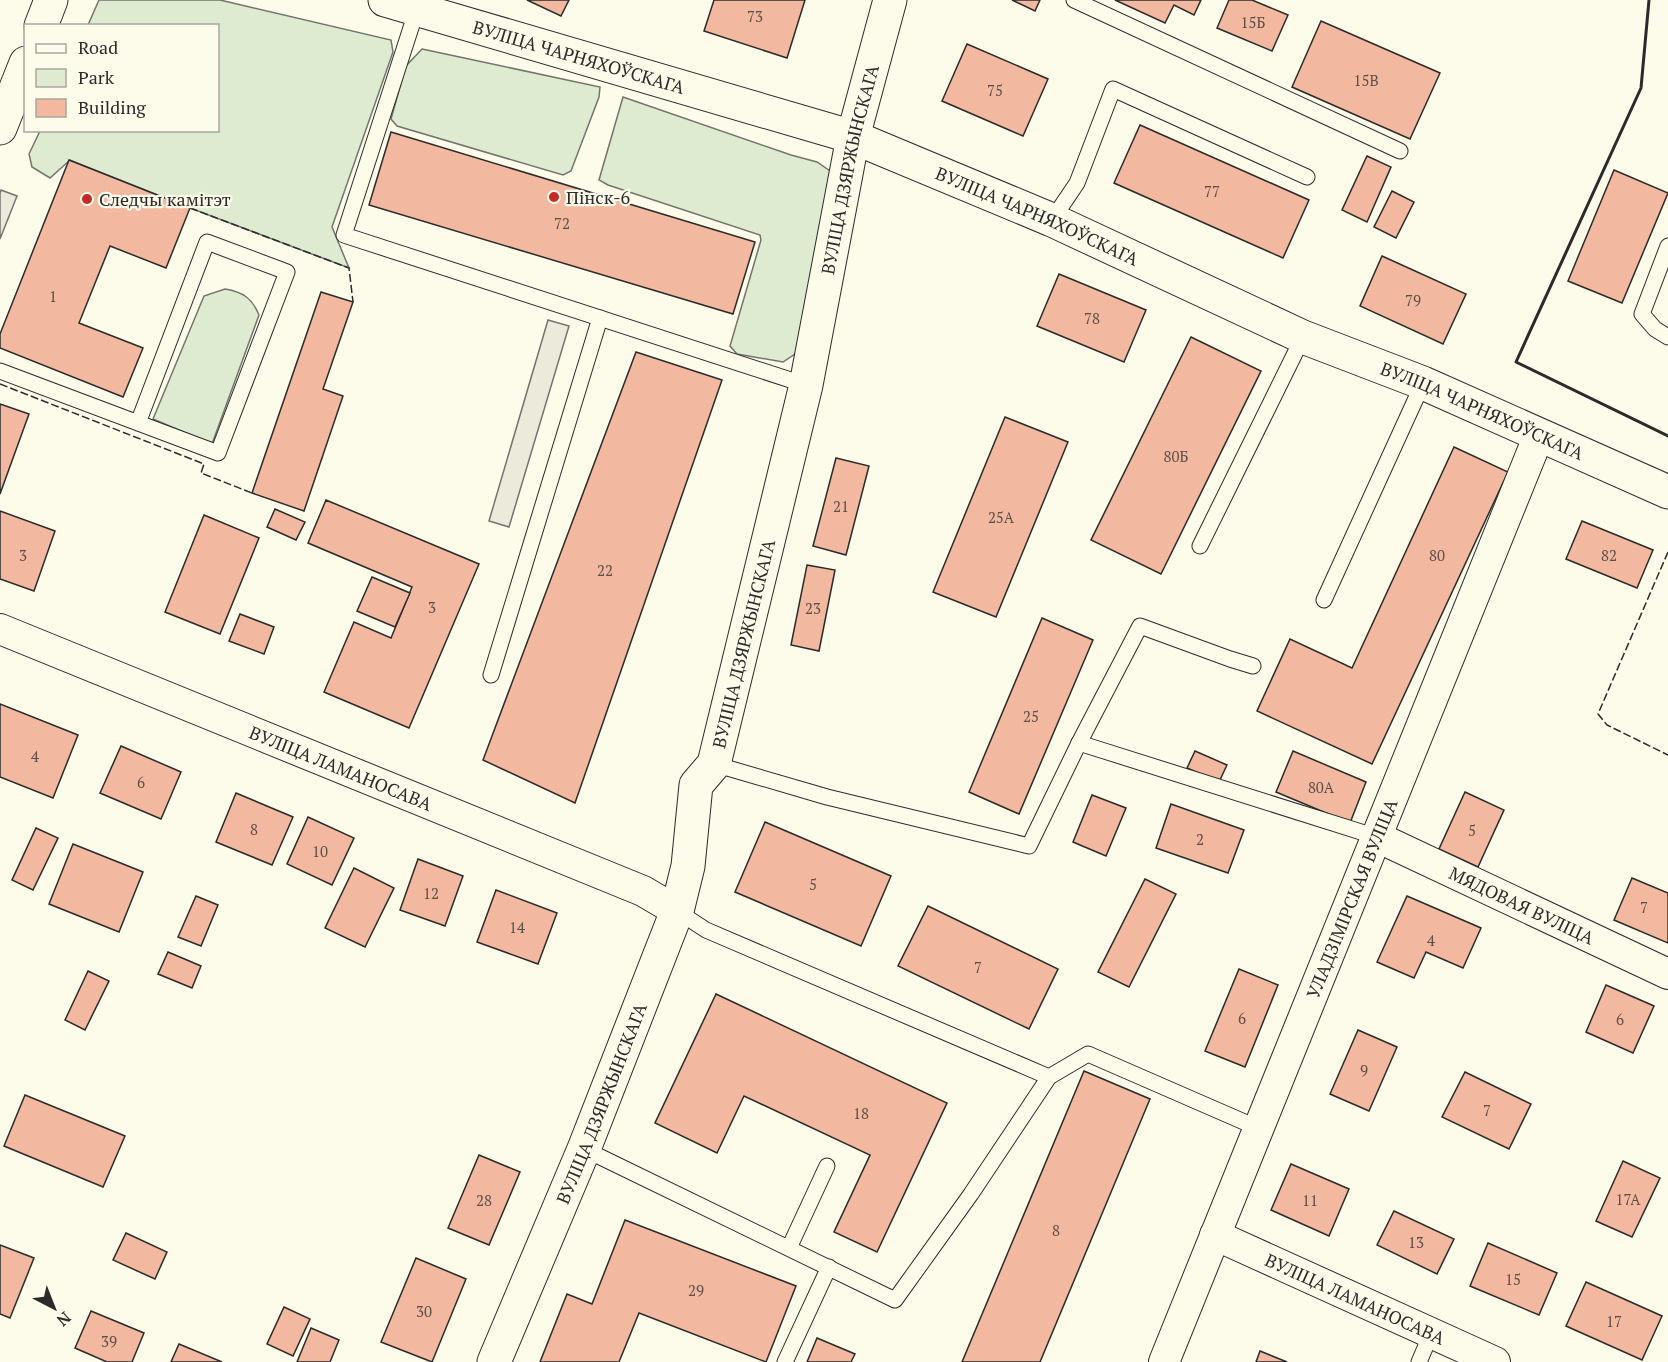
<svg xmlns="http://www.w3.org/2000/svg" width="1668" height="1362" font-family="'PT Serif',serif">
	<rect width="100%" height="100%" fill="#fdfbea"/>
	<g fill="#deebd1" stroke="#74746e" stroke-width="1.5">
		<path d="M99,0H220L391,40L393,52L332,227L349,268L190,208L70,160L50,178L32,167L29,154L40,131L218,130V26L88,25Z"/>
		<path d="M422,49L600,87L599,97L571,171L563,175L397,126L391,119L406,66Z"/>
		<path d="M623,97L791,155L817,162L833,173L798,352L783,362L737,354L730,346L761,240L760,235L608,185L599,180Z"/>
		<path d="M225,289C243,292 252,298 259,315L212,444L153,419L204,296Z"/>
	</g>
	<g fill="#eceadb" stroke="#74746e" stroke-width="1.5">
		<path d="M1,190L17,196L0,239V193Z"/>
		<path d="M548,320L569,326L509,527L489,521Z"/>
	</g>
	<g fill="#f2b8a0" stroke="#2b2b2b" stroke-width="1.5">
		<path d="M527,0H569L561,16Z"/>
		<path d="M714,0H805L787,58L704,31Z"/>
		<path d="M1012,0H1040L1035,11Z"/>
		<path d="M1115,0H1201L1194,15L1174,5L1165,23Z"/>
		<path d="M1229,0H1252L1288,15L1272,51L1217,28Z"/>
		<path d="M1321,21L1440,73L1410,139L1292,87Z"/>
		<path d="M967,44L1048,79L1023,136L942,101Z"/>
		<path d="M1140,125L1309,200L1283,258L1114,183Z"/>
		<path d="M391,132L755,242L733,314L369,205Z"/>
		<path d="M1367,156L1391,167L1367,222L1342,210Z"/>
		<path d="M69,160L190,208L166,268L110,246L79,323L143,348L123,397L0,348V334Z"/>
		<path d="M1614,170L1668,193L1622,303L1568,281Z"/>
		<path d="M1392,191L1414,202L1396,238L1374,227Z"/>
		<path d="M1382,256L1466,294L1443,344L1360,306Z"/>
		<path d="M1059,274L1146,310L1124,362L1037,326Z"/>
		<path d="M321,292L353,302L323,389L343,396L304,511L252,493Z"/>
		<path d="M1191,337L1261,371L1161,574L1091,540Z"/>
		<path d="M636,352L722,380L575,803L483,760Z"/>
		<path d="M0,404L29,414L0,494Z"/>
		<path d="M1005,417L1068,442L996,617L933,592Z"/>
		<path d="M1454,447L1508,472L1372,764L1257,711L1290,639L1352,668Z"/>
		<path d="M836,458L869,466L846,555L813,546Z"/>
		<path d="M326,500L479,564L409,728L324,692L354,622L391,638L412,587L308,543Z"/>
		<path d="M275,509L305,522L296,540L267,527Z"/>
		<path d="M0,511L55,531L34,591L0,579Z"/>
		<path d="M204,515L259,538L220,634L165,612Z"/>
		<path d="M1582,521L1653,550L1637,588L1566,559Z"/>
		<path d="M807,565L835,570L819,651L791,645Z"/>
		<path d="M372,577L410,593L395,627L357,611Z"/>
		<path d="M240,614L274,627L264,654L229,641Z"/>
		<path d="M1042,618L1093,640L1019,814L969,792Z"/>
		<path d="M0,704L78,735L53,798L0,777Z"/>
		<path d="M121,746L181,772L161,819L100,793Z"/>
		<path d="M1195,751L1227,765L1219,782L1187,768Z"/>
		<path d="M1293,751L1366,782L1350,823L1276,792Z"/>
		<path d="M1465,792L1504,810L1478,867L1439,849Z"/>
		<path d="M236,793L293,817L272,865L216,842Z"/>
		<path d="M1092,795L1126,808L1106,856L1073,842Z"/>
		<path d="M1171,804L1244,830L1228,873L1156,848Z"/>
		<path d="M308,817L354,838L332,885L287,864Z"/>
		<path d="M765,822L891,876L861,946L735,892Z"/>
		<path d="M36,828L58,838L33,890L12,880Z"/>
		<path d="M73,844L143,872L119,932L49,904Z"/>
		<path d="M418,859L463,876L445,926L400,910Z"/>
		<path d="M354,868L394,888L365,947L325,928Z"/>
		<path d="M1632,878L1668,893V943L1614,920Z"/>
		<path d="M1145,879L1176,894L1129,987L1098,972Z"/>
		<path d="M496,890L557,913L538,964L477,942Z"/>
		<path d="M196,896L218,905L201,946L178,937Z"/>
		<path d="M1407,896L1481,928L1463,968L1426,952L1414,978L1377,962Z"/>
		<path d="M928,906L1058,969L1029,1029L898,966Z"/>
		<path d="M168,952L201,966L192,988L158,974Z"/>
		<path d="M1239,969L1278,985L1245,1067L1205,1051Z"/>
		<path d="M88,971L109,981L85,1030L65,1020Z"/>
		<path d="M1606,985L1654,1006L1633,1053L1586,1032Z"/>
		<path d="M716,994L947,1103L877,1252L834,1232L870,1155L744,1096L717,1153L655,1123Z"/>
		<path d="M1358,1030L1397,1047L1369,1111L1330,1094Z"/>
		<path d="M1084,1071L1150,1099L1040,1362H962Z"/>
		<path d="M1465,1072L1531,1104L1509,1149L1442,1117Z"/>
		<path d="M25,1095L125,1136L103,1187L4,1146Z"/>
		<path d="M479,1155L520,1172L489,1245L448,1228Z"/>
		<path d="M1623,1161L1660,1178L1632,1237L1596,1221Z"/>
		<path d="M1291,1164L1349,1189L1329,1236L1271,1210Z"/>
		<path d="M1394,1211L1454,1239L1437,1274L1377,1245Z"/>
		<path d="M625,1220L796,1286L766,1362L639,1313L619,1362H540L567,1294L592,1304Z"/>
		<path d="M126,1233L167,1252L155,1279L113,1260Z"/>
		<path d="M1488,1243L1557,1273L1539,1315L1470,1286Z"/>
		<path d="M0,1245L34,1258L10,1318L0,1314Z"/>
		<path d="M416,1258L466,1279L432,1362L381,1342Z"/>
		<path d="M1586,1282L1662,1316L1642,1360L1566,1326Z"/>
		<path d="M284,1307L310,1319L293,1356L267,1344Z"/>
		<path d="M91,1311L144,1333L132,1362H107L75,1348Z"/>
		<path d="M311,1328L339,1340L330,1362H297Z"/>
		<path d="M817,1338L855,1354L851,1362H807Z"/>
		<path d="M179,1344L222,1362H171Z"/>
		<path d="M1260,1351L1287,1362H1256Z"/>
	</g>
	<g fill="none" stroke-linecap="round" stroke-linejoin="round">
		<defs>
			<g id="service">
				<path d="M1074,0L1400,151"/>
				<path d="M417,9L344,235L806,385"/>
				<path d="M1052,220L1077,183L1113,89L1307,177"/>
				<path d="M1668,246L1642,314L1655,329L1668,337"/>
				<path d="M0,371L218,453L287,272L207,242L138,423"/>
				<path d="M1200,546L1303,337"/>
				<path d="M1324,600L1423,383"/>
				<path d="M491,675L600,318"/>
				<path d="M1079,743L1377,837"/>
				<path d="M714,764L827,797L1029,846L1079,743L1140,626L1230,659L1253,666"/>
				<path d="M677,911L706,930L1049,1077"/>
				<path d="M584,1149L895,1300L971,1194L1049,1077L1088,1054L1258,1128"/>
				<path d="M789,1248L827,1166"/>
				<path d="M785,1362L829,1267"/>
				<path d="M1419,1362L1431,1334"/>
			</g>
			<g id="minor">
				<path id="s1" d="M0,629L643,891L677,911"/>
				<path id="s2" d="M1377,837L1668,974"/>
				<path id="s3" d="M1215,1235L1495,1362"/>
				<path id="s4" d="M1164,1362L1539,435"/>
			</g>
			<g id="tertiary">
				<path id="s5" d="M385,0L853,137L1052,220L1303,337L1423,383L1668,492"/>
				<path d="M41,26L51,0"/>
				<path d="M0,128L26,63"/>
				<path id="s6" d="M494,1362L584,1149L677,911L688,866L696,785L714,764L806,385L853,137L890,0"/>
			</g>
		</defs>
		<use href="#service" stroke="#2b2b2b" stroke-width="17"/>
		<use href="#minor" stroke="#2b2b2b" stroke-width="32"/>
		<use href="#tertiary" stroke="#2b2b2b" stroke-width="35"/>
		<use href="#service" stroke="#fdfbea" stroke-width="15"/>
		<use href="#minor" stroke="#fdfbea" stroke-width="30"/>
		<use href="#tertiary" stroke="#fdfbea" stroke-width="33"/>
		<g stroke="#2b2b2b" stroke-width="1.5" stroke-dasharray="8 3" stroke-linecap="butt">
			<path d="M190,208L349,268L353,302"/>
			<path d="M0,384L204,464L201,473L252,493"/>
			<path d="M1668,552L1598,714L1607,725L1668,755"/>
		</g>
		<path stroke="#2b2b2b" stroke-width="3" d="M1649,0L1641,88L1516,362L1668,436"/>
	</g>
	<g fill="#c62828" stroke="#fdfbea" stroke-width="2">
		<circle cx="554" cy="197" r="6"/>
		<circle cx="87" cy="199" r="6"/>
	</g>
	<g text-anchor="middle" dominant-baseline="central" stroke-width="4.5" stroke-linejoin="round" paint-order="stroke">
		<g font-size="15" fill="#5d4e48">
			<text x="755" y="16">73</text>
			<text x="1253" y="22">15Б</text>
			<text x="1366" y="80">15В</text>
			<text x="995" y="90">75</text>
			<text x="1212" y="191">77</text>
			<text x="562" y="223">72</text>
			<text x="53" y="296">1</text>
			<text x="1413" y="300">79</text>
			<text x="1092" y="318">78</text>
			<text x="1176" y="456">80Б</text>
			<text x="841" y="506">21</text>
			<text x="1001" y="517">25А</text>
			<text x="23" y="555">3</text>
			<text x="1437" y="555">80</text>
			<text x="1609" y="555">82</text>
			<text x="605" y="570">22</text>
			<text x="432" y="607">3</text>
			<text x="813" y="608">23</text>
			<text x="1031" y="716">25</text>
			<text x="35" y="756">4</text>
			<text x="141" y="782">6</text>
			<text x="1321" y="787">80А</text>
			<text x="254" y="829">8</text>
			<text x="1472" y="830">5</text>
			<text x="1200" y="839">2</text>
			<text x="320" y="851">10</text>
			<text x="813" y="884">5</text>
			<text x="431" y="893">12</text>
			<text x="1644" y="907">7</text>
			<text x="517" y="927">14</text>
			<text x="1431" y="940">4</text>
			<text x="978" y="967">7</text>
			<text x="1242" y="1018">6</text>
			<text x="1620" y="1019">6</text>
			<text x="1364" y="1070">9</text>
			<text x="1487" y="1110">7</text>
			<text x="861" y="1113">18</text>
			<text x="1628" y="1199">17А</text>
			<text x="484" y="1200">28</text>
			<text x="1310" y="1200">11</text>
			<text x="1056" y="1230">8</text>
			<text x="1416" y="1242">13</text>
			<text x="1513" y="1279">15</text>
			<text x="696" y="1290">29</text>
			<text x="424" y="1311">30</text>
			<text x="1614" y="1321">17</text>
			<text x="109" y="1341">39</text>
		</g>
		<g font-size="18" fill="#2b2b2b" stroke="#fdfbea">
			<text stroke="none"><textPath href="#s5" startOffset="202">ВУЛІЦА ЧАРНЯХОЎСКАГА</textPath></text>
			<text stroke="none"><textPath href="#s6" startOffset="1252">ВУЛІЦА ДЗЯРЖЫНСКАГА</textPath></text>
			<text stroke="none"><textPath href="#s5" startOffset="688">ВУЛІЦА ЧАРНЯХОЎСКАГА</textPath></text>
			<text stroke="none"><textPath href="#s5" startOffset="1174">ВУЛІЦА ЧАРНЯХОЎСКАГА</textPath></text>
			<text stroke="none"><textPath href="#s6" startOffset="766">ВУЛІЦА ДЗЯРЖЫНСКАГА</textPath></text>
			<text stroke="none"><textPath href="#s1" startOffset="368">ВУЛІЦА ЛАМАНОСАВА</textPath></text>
			<text stroke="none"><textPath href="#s4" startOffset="500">УЛАДЗІМІРСКАЯ ВУЛІЦА</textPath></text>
			<text stroke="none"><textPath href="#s2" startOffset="160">МЯДОВАЯ ВУЛІЦА</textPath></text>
			<text stroke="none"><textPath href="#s6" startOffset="280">ВУЛІЦА ДЗЯРЖЫНСКАГА</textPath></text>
			<text stroke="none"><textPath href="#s3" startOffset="154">ВУЛІЦА ЛАМАНОСАВА</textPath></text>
		</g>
		<g font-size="18" fill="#2b2b2b" stroke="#fdfbea" text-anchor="start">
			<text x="566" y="197">Пінск-6</text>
			<text x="99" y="199">Следчы камітэт</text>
		</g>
	</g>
	<rect x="24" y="24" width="195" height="108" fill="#fdfbea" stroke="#a9a89e" stroke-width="1.5"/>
	<rect x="36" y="44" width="30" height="9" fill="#fdfbea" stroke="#a9a89e" stroke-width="1.5"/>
	<text x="78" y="54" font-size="18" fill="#2b2b2b">Road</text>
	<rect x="36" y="69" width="30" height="18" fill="#deebd1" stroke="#a9a89e" stroke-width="1.5"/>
	<text x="78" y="84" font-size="18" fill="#2b2b2b">Park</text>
	<rect x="36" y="99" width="30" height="18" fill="#f2b8a0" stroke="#a9a89e" stroke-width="1.5"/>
	<text x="78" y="114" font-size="18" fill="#2b2b2b">Building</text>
	<g transform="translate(54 1308) rotate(138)" stroke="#fdfbea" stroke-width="4.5" paint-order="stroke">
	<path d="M0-4.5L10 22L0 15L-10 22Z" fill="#2b2b2b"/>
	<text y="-9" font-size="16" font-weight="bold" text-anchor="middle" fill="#2b2b2b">N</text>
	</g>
</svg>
